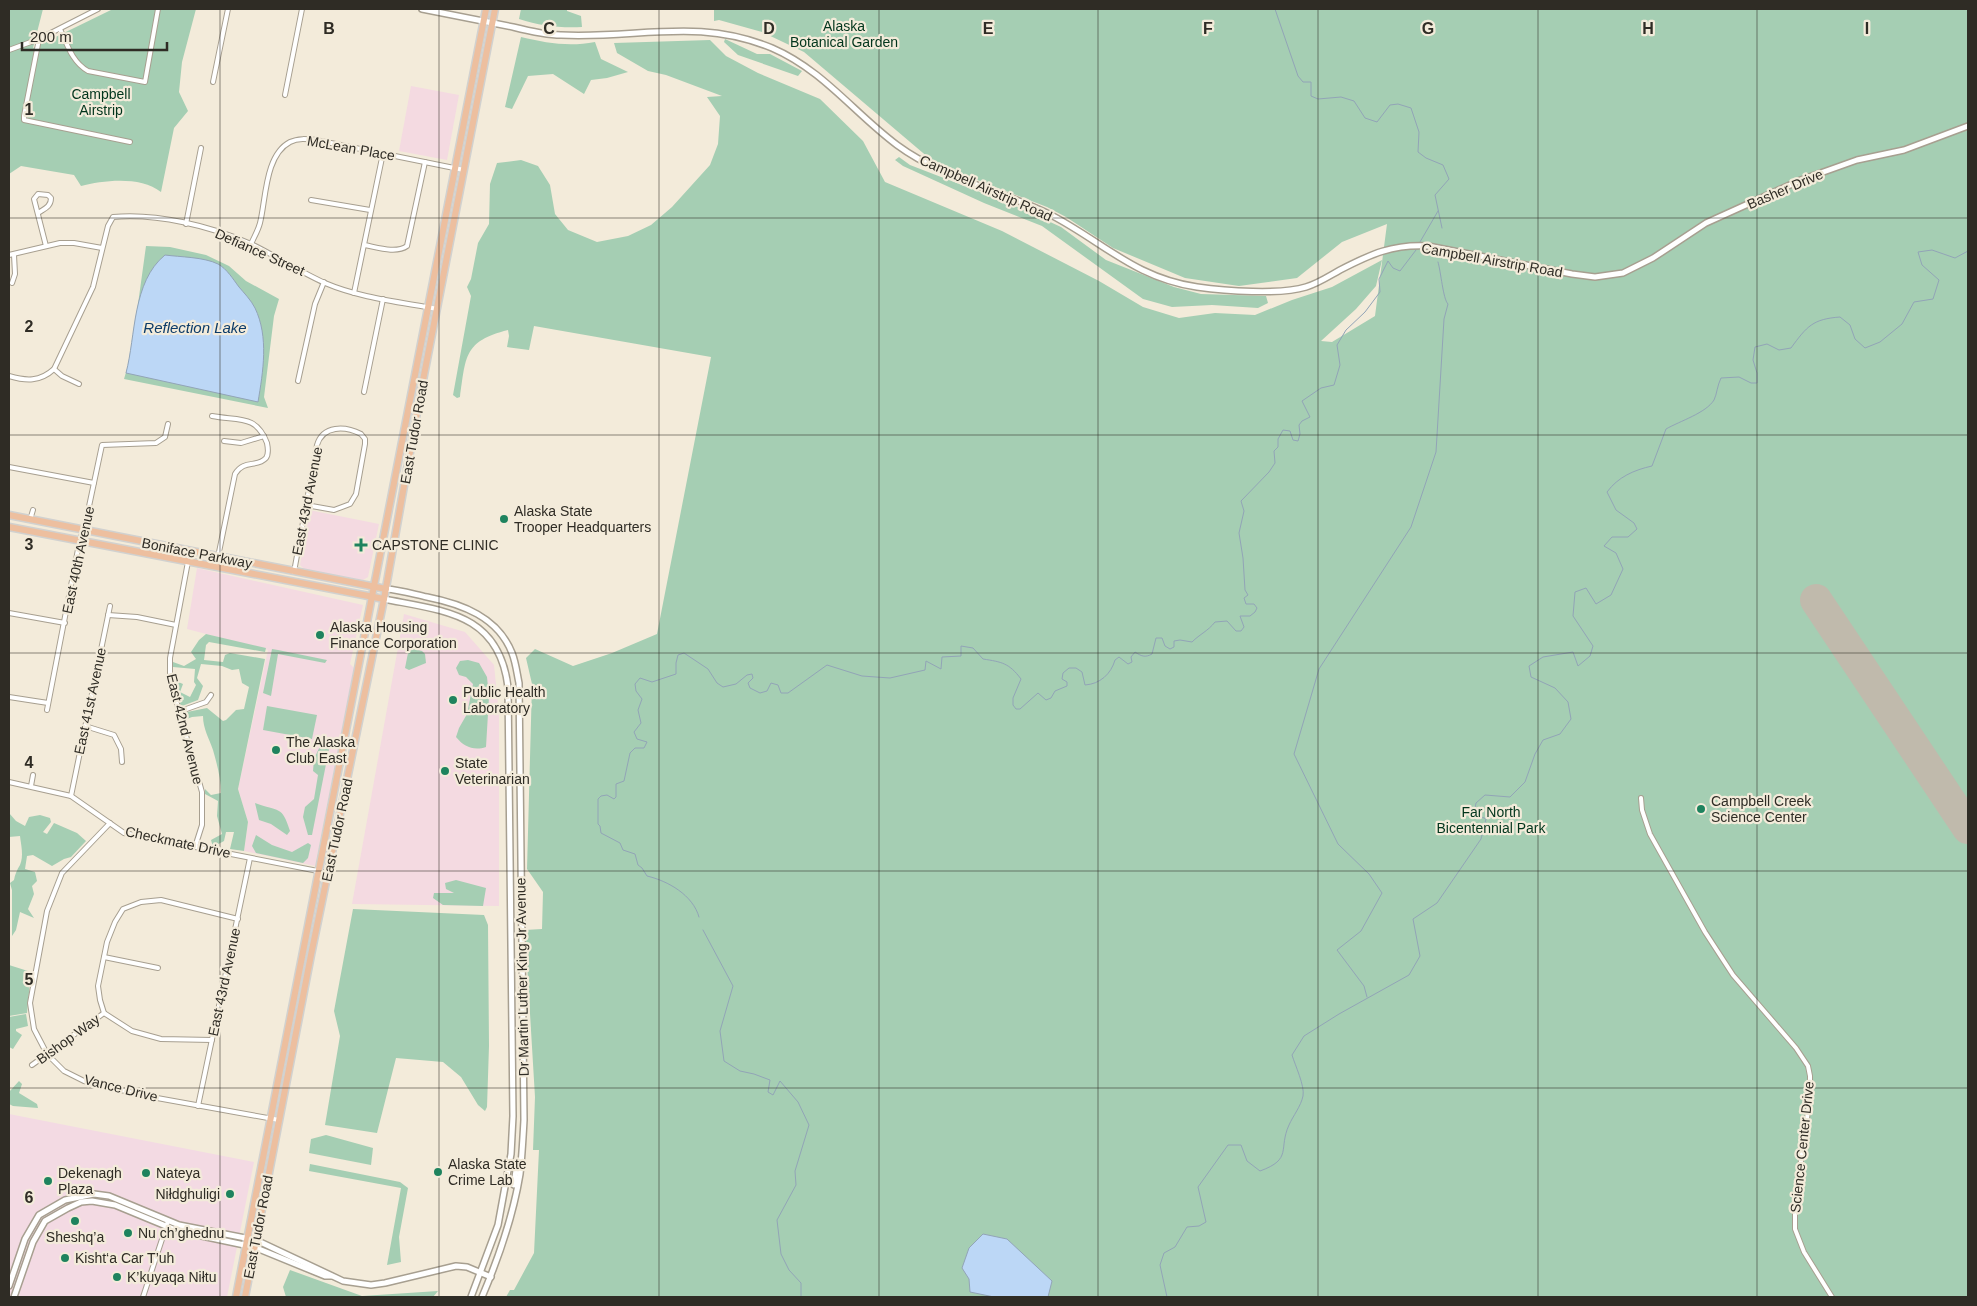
<svg xmlns="http://www.w3.org/2000/svg" width="1977" height="1306" font-family="Helvetica,sans-serif">
	<rect width="100%" height="100%" fill="#f3ebda"/>
	<g fill="#f4dae1">
		<path d="M411,86L459,95L447,160L399,151Z"/>
		<path d="M309,510L379,524L368,577L363,580L304,569L300,565Z"/>
		<path d="M197,568L363,605L350,664L354,668L315,866L244,851L248,822L238,789L268,650L187,629Z"/>
		<path d="M404,614L465,632L494,665L499,715V906L352,904Z"/>
	</g>
	<path fill="#f3dae3" d="M9,1114L254,1162L227,1297H9Z"/>
	<g fill="#a5ceb3">
		<path d="M9,9H43L33,48L113,9H196L182,62L179,92L188,111L174,128L161,192C141,176 104,180 81,186L74,175L21,166L9,174Z"/>
		<path d="M521,9H567V11L581,16L582,27C560,28 540,26 519,19Z"/>
		<path d="M714,9H1968V1297H506L510,1290H514L534,1253L539,1150H533L535,1097L525,930L542,929L543,892L527,869L532,684L526,658L535,649L573,666L612,653L657,634L711,357L534,326L529,350L507,347L509,336L508,330C463,341 466,358 460,397L457,398L453,395L471,296L467,287L471,279L478,243L489,224L490,184L497,163L521,160L538,166L550,185L555,214L568,230L597,242L628,236L651,225L672,207L710,165L718,144L720,116L707,97L722,96L666,75L648,71L617,53L614,43L710,40L726,56L758,73L820,99L863,141L885,182L1002,231L1099,281L1143,307L1179,318L1215,313L1255,315L1292,300L1332,287L1382,260L1376,286L1356,309L1321,341L1332,342L1375,316L1387,224L1342,242L1297,278L1239,286L1185,278L1113,248L1066,217L1047,207L936,164L804,52L762,32L719,20L714,21Z"/>
		<path d="M521,37C546,43 569,47 595,42L601,59L628,72L607,78L591,80L584,94L553,74L528,76L512,109L505,107Z"/>
		<path d="M725,39L757,54H770L802,71L798,76L738,55L724,42Z"/>
		<path d="M899,157L910,165L1011,204L1061,227L1106,260L1174,287L1201,294L1266,296L1268,303L1258,308L1212,305L1172,307L1143,299L1042,226L984,203L903,166L895,160Z"/>
		<path d="M146,246L170,247L206,255L229,266L246,281L279,299L274,316L264,397L268,408L124,379L131,355Z"/>
		<path d="M206,634L266,648L265,652L209,642L206,645L204,660L223,662L225,655L230,653L265,659L238,789L248,822L244,851L230,849L234,832H226L224,841L213,847L211,840L222,834L217,816L218,801L205,794V789L211,795L221,793C221,779 217,764 213,750C209,738 203,729 203,716L192,717L184,720L182,713L207,708L223,721L226,720L236,710L244,709L249,687L242,683L239,669L232,670L222,666L201,664L197,678L203,686L198,700L182,706L177,701L173,687L176,681L183,684L180,692L190,697L196,685L194,682L195,669L173,667V662L184,666L196,659L191,652L199,640Z"/>
		<path d="M409,648L422,651L425,654L426,663L409,670L405,668Z"/>
		<path d="M272,649L278,650L327,660L325,663L278,654L271,696L263,693Z"/>
		<path d="M468,660L479,663L487,677L489,697L486,747C474,751 464,747 456,737L459,728L467,714L473,684L466,677L459,675L456,668L460,661Z"/>
		<path d="M267,706L317,715L312,739L263,730Z"/>
		<path d="M328,743L330,744L312,835H308L303,817L305,807L314,799L318,775L313,771L314,759L320,746Z"/>
		<path d="M255,803C279,812 282,805 290,831L287,835L271,824L259,820Z"/>
		<path d="M9,813L16,821L25,826L29,817L40,815L50,818L51,822L43,832L47,834L54,823L77,833L86,841L71,857L64,859L52,866L33,855L27,856L25,869L35,872L37,881L32,886L34,894L28,909L34,918L20,912L16,930L12,936V890L10,883L14,880C15,874 17,870 20,865C24,856 21,845 20,836L9,837Z"/>
		<path d="M256,835L272,845L292,852L308,843L311,845L308,858L303,863L256,853L252,846Z"/>
		<path d="M456,880L486,888L483,906L443,905L433,898L434,893H454L446,889L445,883Z"/>
		<path d="M353,909L484,915L488,925L489,1046L487,1107L485,1111L478,1105L461,1077L443,1062L396,1058L377,1133L325,1125L340,1036L334,1011Z"/>
		<path d="M9,965L31,972L27,1013L9,1016Z"/>
		<path d="M26,1014L28,1026L16,1029V1031L22,1035L13,1049L9,1047V1017Z"/>
		<path d="M19,1081L22,1084L19,1093L37,1104L38,1108L13,1106L9,1104V1092Z"/>
		<path d="M326,1135L373,1148L371,1165L309,1153L311,1139Z"/>
		<path d="M310,1164L400,1182L408,1188L399,1237L401,1262L387,1265L401,1188L309,1171Z"/>
		<path d="M290,1270L362,1296L438,1291L433,1297H286L283,1287Z"/>
	</g>
	<g fill="#bcd7f6" stroke="#92a4b7">
		<path d="M165,255C180,257 204,257 218,264C227,269 233,279 239,287C244,293 251,300 255,308C269,337 263,372 258,402L126,373C136,335 132,282 165,255Z"/>
		<path d="M983,1234L1007,1239L1052,1281L1048,1297H994L970,1292L969,1279L962,1268L969,1248Z"/>
	</g>
	<g fill="none" stroke-linecap="round" stroke-linejoin="round">
		<g stroke="#92a4b7" stroke-width="1">
			<path d="M1275,9L1298,76L1303,82H1311V96L1318,99L1341,97L1354,101L1365,118L1377,122L1390,105L1398,104L1411,108L1419,132L1418,152L1426,158L1443,165L1449,179L1435,195L1442,228"/>
			<path d="M1420,242L1438,211"/>
			<path d="M699,917C693,895 668,881 647,876L642,868L638,865L635,854L623,850L620,843L601,833L600,826L598,824V799L601,796L607,795L614,799L616,797V784L624,781L630,753L635,748H644L647,742L637,739L634,732L641,723L638,710L642,699L636,691L635,684L640,678L652,682L676,674V663L678,655L684,653L708,669L717,683L723,687L736,684L747,675L752,674L753,678L748,683L750,688L760,693L767,691L771,683L778,685L781,693H788L827,665L862,676L890,678L925,670L926,661L941,669L942,657L961,656V646L973,648L983,659C1002,662 1009,663 1021,679L1013,698V705L1016,709H1020L1038,693L1046,700L1051,698L1055,691L1067,686V682L1062,679L1063,673L1069,668H1076L1082,672L1085,685C1100,684 1111,674 1115,660L1119,657L1128,664L1132,662L1131,657L1135,652C1141,656 1145,658 1152,654L1156,638H1162L1165,646L1170,649L1174,647V641L1180,640L1192,642C1200,634 1208,631 1215,622L1227,621L1236,631H1241L1244,627L1240,616H1250L1255,612L1257,608L1254,604H1246L1244,598L1248,595L1245,590L1243,558L1239,533L1244,511L1241,501L1269,472L1275,463L1274,451L1278,447V439L1283,430L1290,431L1293,440L1298,441L1300,434L1299,425L1302,421L1310,417L1302,401L1321,388L1334,385L1340,365L1337,345L1346,330L1365,312L1380,292L1379,279L1388,261L1393,268L1400,271L1416,250"/>
			<path d="M703,930L733,986L720,1031L724,1061L740,1071L754,1074L770,1080L768,1092L773,1095L780,1081L798,1102L809,1125L795,1171L796,1185L777,1220L781,1254L789,1270L801,1283V1297"/>
			<path d="M1367,997L1364,986L1337,950L1361,931L1382,893L1369,874L1338,844L1294,754L1319,669L1411,527L1436,452L1444,319L1448,304C1443,299 1441,272 1438,262"/>
			<path d="M1167,1297L1160,1265L1164,1253L1175,1247L1187,1227L1199,1226L1206,1222L1198,1187L1228,1145H1241L1247,1161L1260,1171C1293,1159 1278,1149 1289,1125C1293,1116 1301,1106 1303,1096C1305,1086 1295,1065 1292,1055L1304,1036L1339,1014L1409,975L1420,956L1413,919L1437,903L1481,839L1486,819L1474,813L1476,803L1485,795L1510,797L1525,782L1535,754L1543,740L1560,734L1571,719L1568,702L1555,688L1531,677L1529,666L1543,657L1573,652L1578,666L1590,656L1593,646L1573,616L1575,592L1586,588L1596,604L1611,595L1623,569L1616,553L1604,546L1612,537H1628L1637,529L1634,523L1616,510L1607,492C1618,477 1634,470 1652,466L1666,429C1680,421 1706,413 1714,400C1717,394 1717,386 1721,378L1739,377L1751,383H1757V373L1753,360L1755,347L1767,344L1779,350L1791,348C1807,326 1813,319 1840,317L1850,325L1855,339L1865,348L1880,342L1902,324L1914,302L1933,299L1939,280L1922,265L1918,252L1932,250L1955,258L1968,251"/>
		</g>
		<path stroke="#c0baac" stroke-width="32" d="M1816,600L1968,828"/>
		<defs>
			<g id="minor">
				<path d="M60,29C67,44 72,62 88,71L145,82L158,9"/>
				<path d="M39,39L24,116V120L130,142"/>
				<path d="M9,50L39,39L98,9"/>
				<path d="M213,82L228,9"/>
				<path d="M285,95L302,9"/>
				<path d="M311,200L370,210"/>
				<path d="M38,213C44,209 51,207 51,198L48,195L38,194L34,199L46,246"/>
				<path d="M186,224L201,148"/>
				<path d="M251,244C254,237 258,231 260,223C266,199 265,155 290,142C298,138 307,139 316,140L464,170"/>
				<path d="M364,245C376,247 396,254 407,246L425,162"/>
				<path d="M9,255L60,243H74L102,248"/>
				<path d="M12,283L15,274L14,255"/>
				<path d="M354,293L383,153"/>
				<path d="M54,369L62,376L79,384"/>
				<path d="M9,376C26,381 40,382 54,369L93,287L108,226L113,217C157,213 211,226 251,244C276,256 300,272 325,283C360,298 400,302 437,309"/>
				<path d="M298,381L315,304L324,282"/>
				<path d="M364,392L383,299"/>
				<path d="M212,416C238,421 256,414 267,443C268,448 269,454 266,458C257,468 244,459 235,474L218,557"/>
				<path d="M224,441L241,443L264,436"/>
				<path d="M9,467L94,483"/>
				<path d="M30,520L33,510"/>
				<path d="M190,551L170,658V679L202,792V825L195,847"/>
				<path d="M294,572L317,445C323,425 345,426 361,434L365,439V444L356,494L350,504L334,510L306,505"/>
				<path d="M9,613L65,623"/>
				<path d="M108,615L137,617L176,625"/>
				<path d="M9,697L48,703"/>
				<path d="M47,710L80,539L84,530L102,445L156,443L165,437L168,424"/>
				<path d="M178,712L206,702L211,695"/>
				<path d="M85,726L114,735L121,749L122,762"/>
				<path d="M9,782L71,796L124,833L328,873"/>
				<path d="M31,786L33,775"/>
				<path d="M71,796L110,606"/>
				<path d="M1641,798L1642,810L1650,834L1705,932L1733,975L1796,1048L1808,1066L1810,1076V1097L1795,1203V1229L1804,1252L1832,1297"/>
				<path d="M110,823L62,873L47,911L30,1003L34,1029L47,1054L64,1071L84,1081L146,1096L279,1120"/>
				<path d="M104,957L158,968"/>
				<path d="M212,1040L161,1039L132,1031L104,1013L100,1000L98,986L107,942L115,922L123,909L141,902L161,900L238,919"/>
				<path d="M32,1065L104,1013"/>
				<path d="M198,1106L250,858"/>
				<path d="M143,1297L168,1221"/>
			</g>
			<g id="tertiary">
				<path d="M422,9C452,15 482,21 513,27C529,31 545,35 561,35C638,39 697,17 772,48C823,70 854,113 897,145C943,179 1001,190 1051,215C1103,242 1135,278 1197,287C1225,291 1280,295 1306,287C1319,283 1329,276 1340,270C1371,254 1393,244 1428,246L1572,274L1595,277L1623,273L1653,258L1706,223L1801,180L1857,160L1904,150L1968,126"/>
				<path d="M386,589C400,590 413,594 427,597C462,604 498,617 512,653C516,663 517,674 519,683L524,1120C523,1138 522,1157 520,1174C513,1217 499,1257 482,1297"/>
				<path d="M384,599C444,611 499,613 508,687L513,1116L511,1154L498,1225L471,1297"/>
				<path d="M510,1163L516,1170L514,1185"/>
				<path d="M9,1286L25,1239L39,1215L65,1200L94,1194L109,1196L179,1225L256,1240L343,1281L371,1285L385,1283L456,1266L467,1267L491,1277"/>
				<path d="M14,1297L33,1242L45,1221L68,1208L81,1202L92,1201L115,1205L178,1231L254,1247L325,1276H331"/>
			</g>
			<g id="primary">
				<path d="M9,515L386,589"/>
				<path d="M9,527L384,599"/>
				<path d="M236,1297L486,9"/>
				<path d="M245,1297L311,955L384,599L419,401L495,9"/>
			</g>
		</defs>
		<use href="#minor" stroke="#a79f90" stroke-width="6"/>
		<use href="#tertiary" stroke="#a79f90" stroke-width="8"/>
		<use href="#primary" stroke="#d1d1cf" stroke-width="9"/>
		<use href="#minor" stroke="#fff" stroke-width="4"/>
		<use href="#tertiary" stroke="#fff" stroke-width="5"/>
		<use href="#primary" stroke="#edbf9f" stroke-width="6"/>
	</g>
	<path fill="none" stroke="#2f2c25" stroke-width="1" stroke-opacity="0.55" d="M220,9V1297M439,9V1297M659,9V1297M879,9V1297M1098,9V1297M1318,9V1297M1538,9V1297M1757,9V1297M9,218H1968M9,435H1968M9,653H1968M9,871H1968M9,1088H1968"/>
	<g fill="#1e835e" stroke="#f3ebda" stroke-width="2">
		<circle cx="504" cy="519" r="5"/>
		<path d="M358.5 537.5h5v5h5v5h-5v5h-5v-5h-5v-5h5z"/>
		<circle cx="320" cy="635" r="5"/>
		<circle cx="453" cy="700" r="5"/>
		<circle cx="276" cy="750" r="5"/>
		<circle cx="445" cy="771" r="5"/>
		<circle cx="1701" cy="809" r="5"/>
		<circle cx="438" cy="1172" r="5"/>
		<circle cx="146" cy="1173" r="5"/>
		<circle cx="48" cy="1181" r="5"/>
		<circle cx="230" cy="1194" r="5"/>
		<circle cx="75" cy="1221" r="5"/>
		<circle cx="128" cy="1233" r="5"/>
		<circle cx="65" cy="1258" r="5"/>
		<circle cx="117" cy="1277" r="5"/>
	</g>
	<g text-anchor="middle" dominant-baseline="central" stroke-width="4.5" stroke-linejoin="round" paint-order="stroke">
		<g font-size="14" fill="#01351c" stroke="#f3ebda">
			<text x="844" y="26">Alaska<tspan x="844" dy="16">Botanical Garden</tspan></text>
			<text x="101" y="94">Campbell<tspan x="101" dy="16">Airstrip</tspan></text>
			<text x="1491" y="812">Far North<tspan x="1491" dy="16">Bicentennial Park</tspan></text>
		</g>
		<g font-size="14" fill="#2f2c25" stroke="#f3ebda">
			<text transform="translate(351 148) rotate(10)">McLean Place</text>
			<text transform="translate(986 188) rotate(24)">Campbell Airstrip Road</text>
			<text transform="translate(1785 189) rotate(-23)">Basher Drive</text>
			<text transform="translate(260 252) rotate(24)">Defiance Street</text>
			<text transform="translate(1492 260) rotate(10)">Campbell Airstrip Road</text>
			<text transform="translate(414 432) rotate(-80)">East Tudor Road</text>
			<text transform="translate(307 501) rotate(-79)">East 43rd Avenue</text>
			<text transform="translate(197 553) rotate(11)">Boniface Parkway</text>
			<text transform="translate(78 560) rotate(-78)">East 40th Avenue</text>
			<text transform="translate(90 701) rotate(-78)">East 41st Avenue</text>
			<text transform="translate(185 729) rotate(76)">East 42nd Avenue</text>
			<text transform="translate(337 830) rotate(-78)">East Tudor Road</text>
			<text transform="translate(178 842) rotate(12)">Checkmate Drive</text>
			<text transform="translate(522 977) rotate(-91)">Dr Martin Luther King Jr Avenue</text>
			<text transform="translate(224 982) rotate(-78)">East 43rd Avenue</text>
			<text transform="translate(68 1039) rotate(-36)">Bishop Way</text>
			<text transform="translate(121 1088) rotate(14)">Vance Drive</text>
			<text transform="translate(1802 1147) rotate(-84)">Science Center Drive</text>
			<text transform="translate(258 1227) rotate(-79)">East Tudor Road</text>
		</g>
		<g font-size="14" fill="#2f2c25" stroke="#f3ebda" text-anchor="start">
			<text x="514" y="511">Alaska State<tspan x="514" dy="16">Trooper Headquarters</tspan></text>
			<text x="372" y="545">CAPSTONE CLINIC</text>
			<text x="330" y="627">Alaska Housing<tspan x="330" dy="16">Finance Corporation</tspan></text>
			<text x="463" y="692">Public Health<tspan x="463" dy="16">Laboratory</tspan></text>
			<text x="286" y="742">The Alaska<tspan x="286" dy="16">Club East</tspan></text>
			<text x="455" y="763">State<tspan x="455" dy="16">Veterinarian</tspan></text>
			<text x="1711" y="801">Campbell Creek<tspan x="1711" dy="16">Science Center</tspan></text>
			<text x="448" y="1164">Alaska State<tspan x="448" dy="16">Crime Lab</tspan></text>
			<text x="58" y="1173">Dekenagh<tspan x="58" dy="16">Plaza</tspan></text>
			<text x="156" y="1173">Nateya</text>
			<text x="220" y="1194" text-anchor="end">Niłdghuligi</text>
			<text x="138" y="1233">Nu ch’ghednu</text>
			<text x="75" y="1237" text-anchor="middle">Sheshq’a</text>
			<text x="75" y="1258">Kisht‘a Car T’uh</text>
			<text x="127" y="1277">K’kuyaqa Niłtu</text>
		</g>
		<g font-size="15" font-style="italic" fill="#0c3b68" stroke="#f3ebda">
			<text x="195" y="327">Reflection Lake</text>
		</g>
	</g>
	<g font-size="16" text-anchor="middle" font-weight="bold" fill="#2f2c25" stroke="#f3ebda" stroke-width="4.5" stroke-linejoin="round" paint-order="stroke">
		<text x="329" y="34">B</text>
		<text x="549" y="34">C</text>
		<text x="769" y="34">D</text>
		<text x="988" y="34">E</text>
		<text x="1208" y="34">F</text>
		<text x="1428" y="34">G</text>
		<text x="1648" y="34">H</text>
		<text x="1867" y="34">I</text>
		<text x="29" y="115">1</text>
		<text x="29" y="332">2</text>
		<text x="29" y="550">3</text>
		<text x="29" y="768">4</text>
		<text x="29" y="985">5</text>
		<text x="29" y="1203">6</text>
	</g>
	<rect width="1977" height="1306" fill="none" stroke="#2f2c25" stroke-width="20"/>
	<path d="M22 42v8h145v-8" fill="none" stroke="#2f2c25" stroke-width="2.5"/>
	<text x="30" y="42" font-size="15" fill="#2f2c25" stroke="#f3ebda" stroke-width="4" paint-order="stroke">200 m</text>
</svg>
